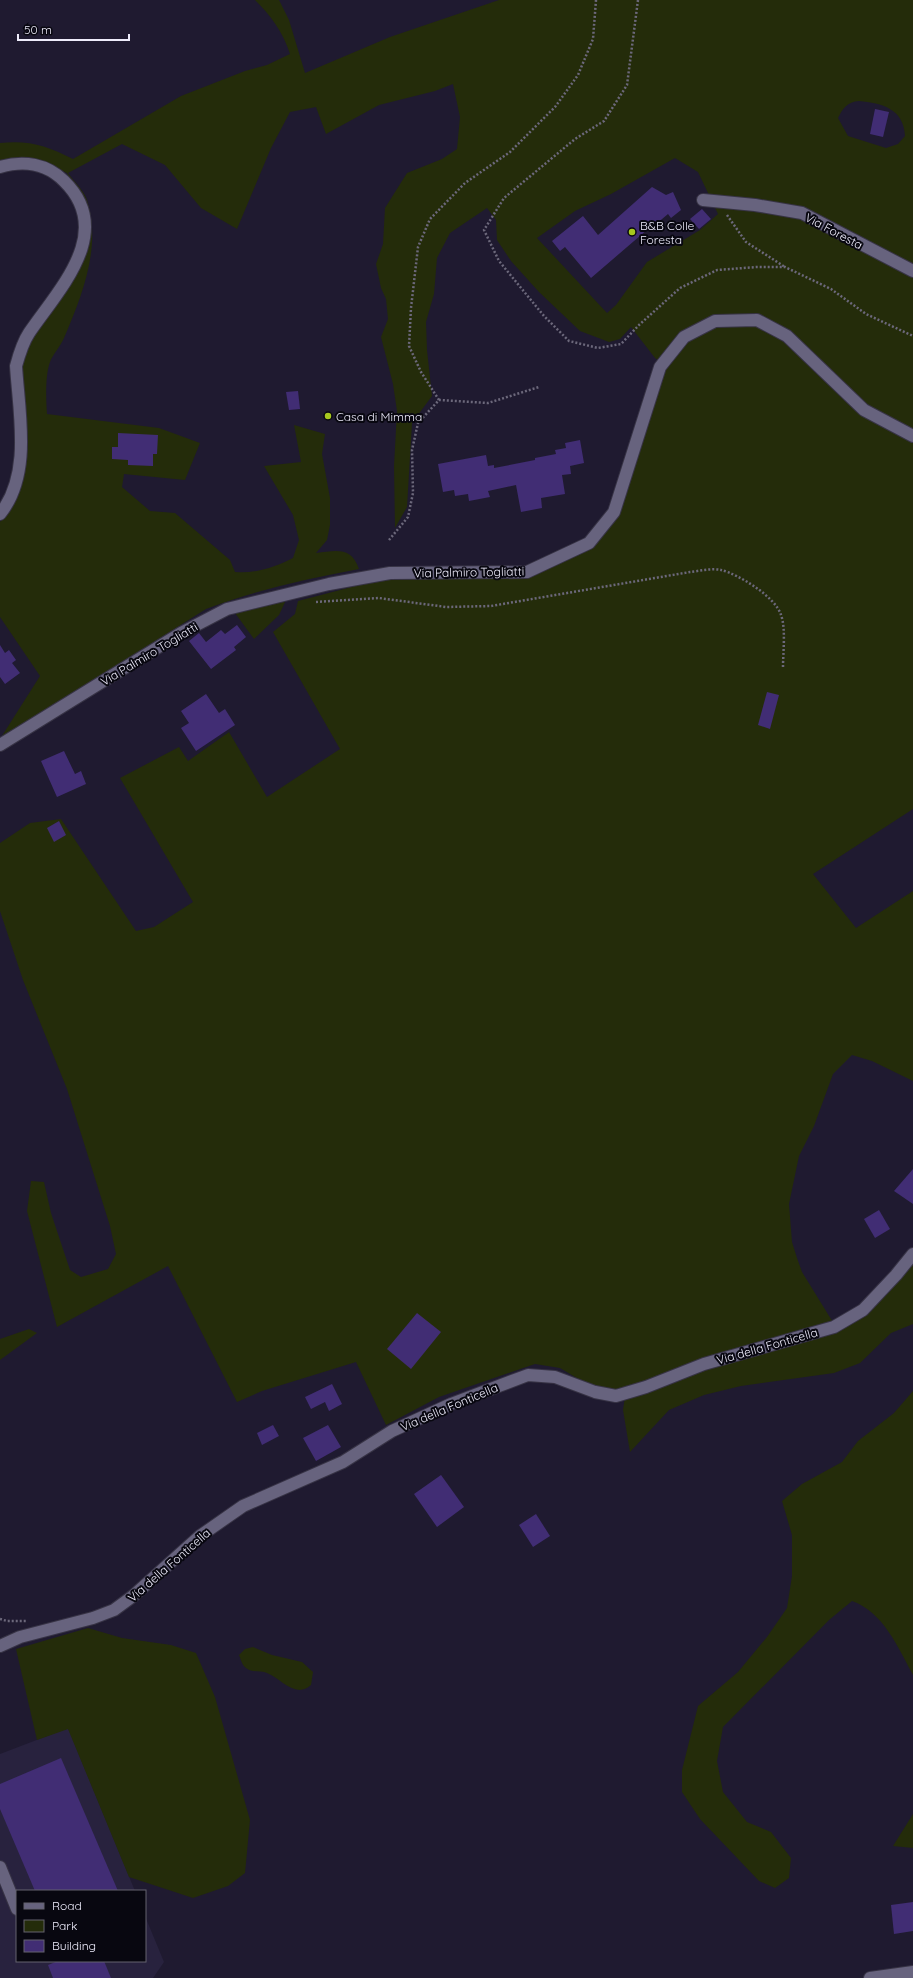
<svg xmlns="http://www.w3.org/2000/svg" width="913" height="1978" font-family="Quicksand,sans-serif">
	<rect width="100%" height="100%" fill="#1f1a30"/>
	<path fill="#28223e" d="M68,1728L135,1891H17V1961H145V1916L164,1962L153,1978H0V1754Z"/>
	<g fill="#242c0a" fill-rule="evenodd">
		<path d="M255,0H279L289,20L305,73L390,37L499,0H913V809L813,874L856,928L913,891V1081L872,1061L852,1055L833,1074L814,1126L799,1156L789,1204L792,1242L797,1258L802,1272L834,1324L616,1394L592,1387L560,1368L535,1364L439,1397L386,1425L356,1362L262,1391L237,1402L168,1266L57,1327L27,1211L31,1181L44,1182L51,1213L70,1270L81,1277L108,1269L116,1254L110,1226L67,1089L23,980L0,911V843L30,823L61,819L136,931L154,927L193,902L120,778L179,747L188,761L229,732L267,797L340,749L273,632L295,614L298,601L390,577L528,575L591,546L617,515L665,365L655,358L631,327L620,339L609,342L580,331L539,292L511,261L497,240L496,220L487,208L450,233L437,258L434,294L426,322L427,350L432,396L412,423L407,507L395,528L394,466L397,411L393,384L381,337L388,319L386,299L381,288L376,264L383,244L385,208L407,173L442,159L457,149L460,117L453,84L435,91L379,105L326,134L316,107L290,112L271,148L237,229L201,208L165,165L122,144L68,173C74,182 83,189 87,200C102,246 82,296 64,338C60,347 53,354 50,362C45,376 46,399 47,414L159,428L200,443L185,480L124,474L122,487L150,511L175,513L230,560L235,572C255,574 275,567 293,558L299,540L293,515L264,466L301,462L294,425L325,434L322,454L330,498V525L327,540L316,553C336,551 351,546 359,569C307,579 256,590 206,609L0,739L40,676L0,617V522L13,505L24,464L20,367L32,336L78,267L81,201L67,173L50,165L28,159L0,160V143C30,140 47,146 73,159L181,96L245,71L267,65L290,54C283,32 271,16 255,0ZM859,101C882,103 904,109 905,136L898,144L886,148L848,136L838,118C843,108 847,102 859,101ZM675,158L698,172L718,214L700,230L647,262L616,305L607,313L537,238L575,211L611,194Z"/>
		<path d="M287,598L279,615L254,639L235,613Z"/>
		<path d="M913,1258V1324L891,1333L860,1363L834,1373L741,1386L704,1395L669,1410L630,1452L623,1410L625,1397L709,1365L835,1330Z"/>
		<path d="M29,1329L37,1333L0,1360V1339Z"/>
		<path d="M913,1391V1675C898,1647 883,1612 852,1601L829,1620L723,1727L717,1761L723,1792L747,1822L771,1832L791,1858L789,1878L775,1888L759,1881L700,1819L682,1792V1770L698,1706L738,1672L767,1637L787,1608L792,1576V1535L782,1501L802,1484L842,1462L858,1441L894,1413Z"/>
		<path d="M88,1628L122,1638L171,1645L196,1653L215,1697L250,1820L245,1873L228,1886L193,1898L129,1877L68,1729L37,1740L16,1649Z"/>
		<path d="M253,1647L272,1655L302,1662L313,1672L311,1685C295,1699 282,1679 267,1673C261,1670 252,1673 246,1668C242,1665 241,1660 239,1655L245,1649Z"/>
		<path d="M913,1814V1848L893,1846Z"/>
	</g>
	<g fill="#412d74">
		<path d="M875,109L889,112L883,137L870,134Z"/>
		<path d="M652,187L666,195L673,192L681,210L671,218L668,214L649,230L648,229L591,278L565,247L560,251L552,241L583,216L598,235Z"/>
		<path d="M702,209L711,219L699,229L690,219Z"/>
		<path d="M298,391L300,409L289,410L286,392Z"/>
		<path d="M118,433L158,435L157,454H153V466L128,465V460L112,459V447H118Z"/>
		<path d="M580,440L584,463L570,466L571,474L562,475L565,494L541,498L542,508L521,512L516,485L488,491L490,497L469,501L468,494L455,496L454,490L443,492L438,464L486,455L488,466L494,465V468L535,460V458L556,454L555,450L566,448L565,443Z"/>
		<path d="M237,625L246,637L234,647L236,650L211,669L189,641L199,633L206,642L221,630L225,634Z"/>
		<path d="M0,645L5,653L9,650L16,660L12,663L20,673L5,684L0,677Z"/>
		<path d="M767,692L779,695L770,729L758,725Z"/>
		<path d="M206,694L219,713L225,709L235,725L196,751L181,728L189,723L181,711Z"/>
		<path d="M64,751L75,774L81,771L86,784L57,797L41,761Z"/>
		<path d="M59,821L66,835L54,842L47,828Z"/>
		<path d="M913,1169V1204L894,1191Z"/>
		<path d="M879,1210L890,1229L875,1238L864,1219Z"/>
		<path d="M417,1313L441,1332L411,1369L387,1349Z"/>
		<path d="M332,1384L342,1404L329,1411L325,1402L311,1409L305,1397Z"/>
		<path d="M273,1425L279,1436L262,1445L257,1433Z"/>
		<path d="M328,1425L341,1447L316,1461L303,1438Z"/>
		<path d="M441,1475L464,1507L437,1527L414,1494Z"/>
		<path d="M536,1514L550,1536L533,1547L519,1525Z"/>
		<path d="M61,1758L118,1891H35L0,1809V1784Z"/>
		<path d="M913,1902V1931L894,1934L891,1905Z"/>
		<path d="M58,1961H104L111,1978H53L48,1965Z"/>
	</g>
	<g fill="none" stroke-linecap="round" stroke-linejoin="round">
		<defs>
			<g id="minor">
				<path d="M0,167C24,160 47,164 64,181C116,232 59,289 29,333C23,342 19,355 16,366C19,414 32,474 0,514"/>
				<path d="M703,200L755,205L802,213L913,271"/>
				<path d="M0,745L181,633L227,609L329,584L390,573L527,572L589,543L614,512L660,367L684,337L715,321L757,320L787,336L864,410L913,436"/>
				<path d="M0,1646L20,1637L93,1618L114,1610L133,1596L200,1536L243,1506L343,1462L392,1431L451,1404L528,1375L555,1377L595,1392L616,1396L646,1387L704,1364L834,1327L863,1310L896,1275L913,1254"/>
				<path d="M0,1867L17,1909"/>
				<path d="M870,1978L913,1972"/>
			</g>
		</defs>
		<use href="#minor" stroke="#373345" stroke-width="14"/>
		<g stroke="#6c687b" stroke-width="2.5" stroke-dasharray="2 2" stroke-linecap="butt">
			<path d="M638,0L627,85L604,121L575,139L504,198L484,230L499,261L544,316L569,341L598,348L621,344L639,325L680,288L717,270L757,267H785L831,289L866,314L913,336"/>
			<path d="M727,215L746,242L785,267"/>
			<path d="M439,400L421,372L409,346L411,308L418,247L430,219L465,183L510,152L555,107L578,75L593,39L596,0"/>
			<path d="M389,540L408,517L413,493L412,450L418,423L439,400L488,403L539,387"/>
			<path d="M316,602L379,598L446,607L491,606L690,572C699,571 712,568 721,570C738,574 776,597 781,615C786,628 783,653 783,667"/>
			<path d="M0,1619L7,1621H26"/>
		</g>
		<use href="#minor" stroke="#67637e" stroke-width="12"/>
	</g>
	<g fill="#a7c81f" stroke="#080710" stroke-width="1.5">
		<circle cx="632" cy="232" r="4"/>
		<circle cx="328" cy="416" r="4"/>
	</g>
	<g text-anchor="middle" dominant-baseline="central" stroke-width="4" stroke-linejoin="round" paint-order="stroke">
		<g font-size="12" fill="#eeecfb" stroke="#080710" text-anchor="start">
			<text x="640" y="225">B&amp;B Colle<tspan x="640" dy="14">Foresta</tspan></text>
			<text x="336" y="416">Casa di Mimma</text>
		</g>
		<g font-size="12" fill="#eeecfb" stroke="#080710">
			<text transform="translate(834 231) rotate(28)">Via Foresta</text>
			<text transform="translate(469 572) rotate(-1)">Via Palmiro Togliatti</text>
			<text transform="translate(149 654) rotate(-31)">Via Palmiro Togliatti</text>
			<text transform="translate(767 1346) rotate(-16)">Via della Fonticella</text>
			<text transform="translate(449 1407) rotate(-23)">Via della Fonticella</text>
			<text transform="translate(169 1565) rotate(-41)">Via della Fonticella</text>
		</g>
	</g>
	<rect x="16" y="1890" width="130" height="72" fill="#080710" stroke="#64636e"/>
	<rect x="24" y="1903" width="20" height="6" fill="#67637e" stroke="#64636e"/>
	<text x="52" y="1910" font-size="12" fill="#eeecfb">Road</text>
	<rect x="24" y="1920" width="20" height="12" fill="#242c0a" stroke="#64636e"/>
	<text x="52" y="1930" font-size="12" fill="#eeecfb">Park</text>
	<rect x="24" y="1940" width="20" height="12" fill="#412d74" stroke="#64636e"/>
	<text x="52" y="1950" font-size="12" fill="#eeecfb">Building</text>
	<path d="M18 34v6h111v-6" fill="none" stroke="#eeecfb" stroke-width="2"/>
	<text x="24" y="34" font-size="12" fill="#eeecfb" stroke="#080710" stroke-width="3" paint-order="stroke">50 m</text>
</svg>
